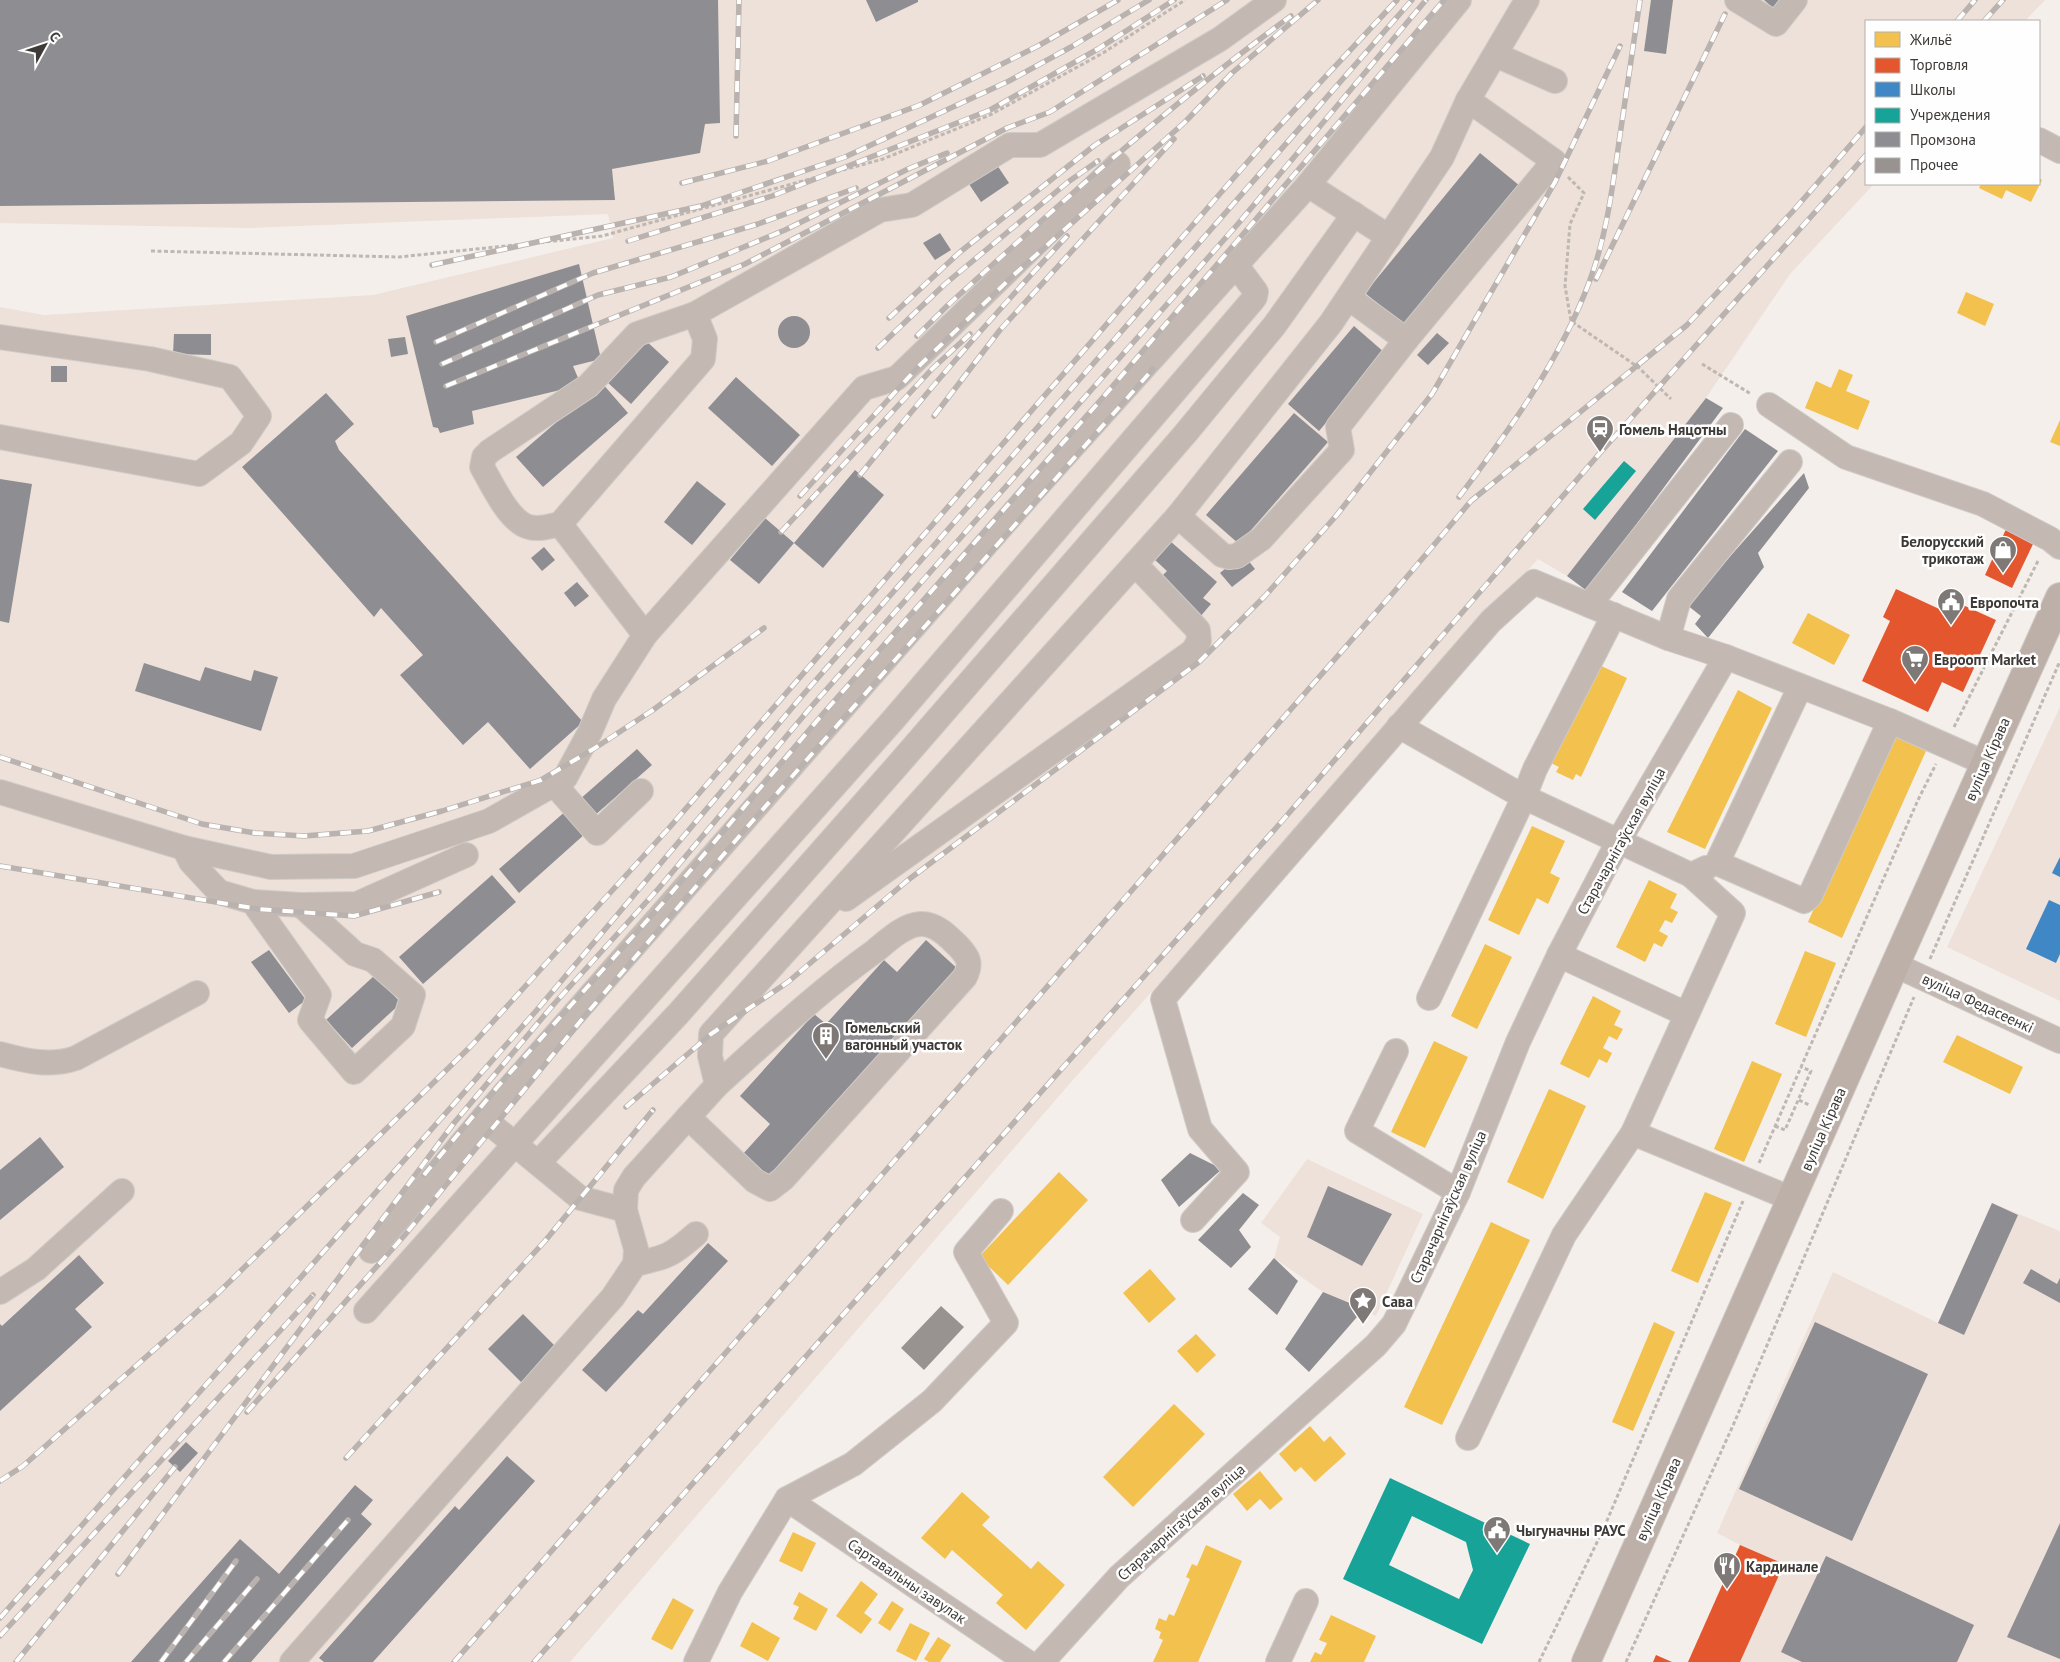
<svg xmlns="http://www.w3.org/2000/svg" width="2060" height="1662" font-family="'PT Sans',sans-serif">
	<rect width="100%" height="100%" fill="#f5efeb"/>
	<g fill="#eee1d9">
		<path d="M0,0H2045L2025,21H1866V184H1874L1790,274L1706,398L1567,576L1538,559L1072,1081L570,1662H0V307L44,315L373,295L613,238L608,214L250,228L0,223Z"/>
		<path d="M2060,707V1001L1947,947Z"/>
		<path d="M1307,1159L1423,1214L1376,1316L1323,1292L1274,1258L1280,1237L1261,1223Z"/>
		<path d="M1992,1203L2060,1231V1662H1688L1740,1545L1717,1533L1833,1272L1938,1323Z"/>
	</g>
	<g fill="#f2c14e">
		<path d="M2039,178L2042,180L2031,202L2006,190L2002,199L1979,188L1981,184H2039Z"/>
		<path d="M1966,292L1994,304L1985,326L1957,313Z"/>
		<path d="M1839,369L1853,375L1846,391L1870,401L1858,430L1805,408L1816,381L1831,388Z"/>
		<path d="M2060,420V446L2050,442Z"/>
		<path d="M1808,613L1850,635L1834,665L1792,643Z"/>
		<path d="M1597,664L1627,678L1581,777L1576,774L1573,780L1556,772L1559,767L1551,763Z"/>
		<path d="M1738,690L1772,708L1705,849L1667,832Z"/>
		<path d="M1892,735L1926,751L1842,938L1808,922Z"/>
		<path d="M1532,826L1565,841L1550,873L1560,878L1548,904L1537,898L1519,935L1488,920Z"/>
		<path d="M1649,880L1677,894L1670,908L1678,912L1672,923L1665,920L1659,931L1668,936L1662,947L1654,943L1645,962L1616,947Z"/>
		<path d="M1485,944L1512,957L1477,1029L1451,1016Z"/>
		<path d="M1805,951L1836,963L1806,1037L1775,1024Z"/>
		<path d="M1593,996L1621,1011L1614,1025L1623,1029L1617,1040L1609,1036L1603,1048L1612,1053L1607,1063L1599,1059L1589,1078L1560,1064Z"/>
		<path d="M1957,1035L2023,1067L2010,1094L1943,1062Z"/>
		<path d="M1434,1041L1468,1057L1425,1148L1391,1132Z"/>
		<path d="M1752,1061L1782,1074L1744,1162L1714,1149Z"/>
		<path d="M1549,1089L1586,1106L1543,1199L1507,1182Z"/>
		<path d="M1059,1172L1088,1200L1008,1285L979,1257Z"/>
		<path d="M1705,1192L1732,1203L1698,1283L1671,1271Z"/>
		<path d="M1491,1222L1530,1240L1442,1425L1404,1407Z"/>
		<path d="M1150,1269L1176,1299L1149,1323L1123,1293Z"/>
		<path d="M1654,1322L1675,1332L1633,1431L1612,1422Z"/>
		<path d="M1196,1334L1216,1355L1197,1373L1177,1351Z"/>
		<path d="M1174,1404L1205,1434L1133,1507L1103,1477Z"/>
		<path d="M1310,1426L1324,1442L1330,1436L1346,1454L1315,1482L1301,1467L1295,1472L1279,1454Z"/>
		<path d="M1260,1471L1283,1499L1270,1510L1260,1499L1247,1511L1233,1494Z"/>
		<path d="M962,1492L990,1517L982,1525L1031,1569L1038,1561L1065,1585L1026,1630L996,1603L1003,1595L952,1550L945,1559L921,1538Z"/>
		<path d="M793,1532L816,1543L802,1572L779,1561Z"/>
		<path d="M1206,1545L1242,1561L1198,1662H1153L1163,1640L1159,1638L1161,1632L1155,1629L1159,1618L1166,1621L1169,1614L1174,1616L1190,1579L1186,1577L1192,1564L1197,1566Z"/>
		<path d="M861,1581L878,1594L864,1613L872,1619L861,1634L836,1616Z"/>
		<path d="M799,1592L828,1609L816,1631L793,1619L799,1607L793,1604Z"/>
		<path d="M673,1598L694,1610L672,1650L651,1639Z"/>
		<path d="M892,1601L904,1609L890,1631L878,1623Z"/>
		<path d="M1331,1615L1376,1636L1364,1662H1310L1315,1652L1321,1655L1327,1643L1319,1640Z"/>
		<path d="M752,1622L780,1638L768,1661L740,1646Z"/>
		<path d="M910,1623L930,1633L916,1661L896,1651Z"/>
		<path d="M938,1637L951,1645L940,1662H929L924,1659Z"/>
	</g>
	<g fill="#e4572e">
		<path d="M2007,527L2035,540L2012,588L1985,575Z"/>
		<path d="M1896,589L1948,613L1954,601L1996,620L1963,692L1942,682L1928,712L1862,681L1890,621L1883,617Z"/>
		<path d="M1740,1545L1784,1564L1740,1662H1688Z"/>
		<path d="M1656,1655L1672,1662H1653Z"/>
	</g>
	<g fill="#3f88c5">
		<path d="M2060,857V877L2052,873Z"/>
		<path d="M2049,900L2060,905V954L2056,963L2026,949Z"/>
	</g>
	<g fill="#17a398" fill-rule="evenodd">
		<path d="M1624,461L1636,471L1595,520L1583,509Z"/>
		<path d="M1390,1478L1530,1544L1482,1644L1343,1579ZM1412,1516L1466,1542L1473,1570L1459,1599L1389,1565Z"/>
	</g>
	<g fill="#8d8d92">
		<path d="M0,0H718L720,123L705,124L700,153L612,169L615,200L0,206Z"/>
		<path d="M866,0H918V2L876,22Z"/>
		<path d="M1651,0H1673L1666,54L1644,51Z"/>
		<path d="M1764,0H1780L1773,8Z"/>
		<path d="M1480,153L1526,191L1411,331L1365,293Z"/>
		<path d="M995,162L1009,183L981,202L967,181Z"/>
		<path d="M940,233L951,250L935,260L923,243Z"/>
		<path d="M579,264L601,359L573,366L581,385L472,411L474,424L440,433L438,428L433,427L406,316Z"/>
		<circle cx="794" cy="332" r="16"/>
		<path d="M1354,326L1385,353L1319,431L1288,404Z"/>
		<path d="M1437,333L1449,343L1428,365L1417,355Z"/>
		<path d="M174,334H211V355L173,354Z"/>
		<path d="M405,337L408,354L391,357L388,339Z"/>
		<path d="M644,339L669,362L631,404L606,381Z"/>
		<rect x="51" y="366" width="16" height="16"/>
		<path d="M736,377L800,435L772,466L708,408Z"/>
		<path d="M602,383L628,413L543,487L516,457Z"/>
		<path d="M326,393L354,424L335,441L339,450L583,722L530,769L488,722L463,745L400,675L423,655L381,608L374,617L242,467Z"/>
		<path d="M1706,398L1723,408L1587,591L1567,576Z"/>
		<path d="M1294,413L1328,442L1239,544L1206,515Z"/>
		<path d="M1745,429L1778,451L1652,611L1622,592Z"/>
		<path d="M855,470L884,495L823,568L794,543L759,584L730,560L765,518L794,543Z"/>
		<path d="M1804,473L1809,488L1758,553L1764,567L1708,638L1695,624L1701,616L1687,605Z"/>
		<path d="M0,479L32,484L9,623L0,621Z"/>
		<path d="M697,481L726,504L692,545L664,522Z"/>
		<path d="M1170,541L1217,582L1203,598L1211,604L1199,618L1157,581L1167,571L1154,559Z"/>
		<path d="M544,547L555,560L542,571L531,558Z"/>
		<path d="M1243,554L1255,569L1232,587L1220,573Z"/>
		<path d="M577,582L589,596L575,607L564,593Z"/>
		<path d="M144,663L200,681L205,667L251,681L254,670L278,677L261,731L135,691Z"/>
		<path d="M637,749L652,765L594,816L579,800Z"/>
		<path d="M567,810L586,833L519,893L499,869Z"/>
		<path d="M492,875L516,902L423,984L399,957Z"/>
		<path d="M926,940L960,971L771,1180L743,1154L770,1124L740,1096L814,1014L826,1024L884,960L897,972Z"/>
		<path d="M269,950L306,1000L289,1013L251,962Z"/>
		<path d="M375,975L401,1003L352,1048L326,1020Z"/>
		<path d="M40,1137L64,1167L0,1220V1170Z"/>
		<path d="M1190,1153L1222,1169L1179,1207L1161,1180Z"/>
		<path d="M1328,1186L1392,1214L1362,1266L1307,1237Z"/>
		<path d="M1243,1193L1259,1205L1239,1230L1251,1247L1231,1268L1198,1240Z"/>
		<path d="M1992,1203L2018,1215L1964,1335L1938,1323Z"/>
		<path d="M708,1243L728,1261L606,1392L582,1370L638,1310L643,1314Z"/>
		<path d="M79,1255L104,1283L75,1309L92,1327L0,1411V1324L2,1326Z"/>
		<path d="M1274,1258L1298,1281L1277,1315L1248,1289Z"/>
		<path d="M2031,1269L2057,1284L2060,1278V1303L2023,1283Z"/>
		<path d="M1323,1292L1364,1309L1309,1372L1285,1349Z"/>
		<path d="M523,1314L557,1348L522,1383L488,1349Z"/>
		<path d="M1815,1322L1928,1374L1852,1541L1739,1489Z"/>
		<path d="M186,1442L198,1453L180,1472L168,1461Z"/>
		<path d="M507,1456L535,1481L373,1662H324L319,1658L455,1506L459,1510Z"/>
		<path d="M355,1485L373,1500L361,1514L372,1524L251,1662H131L240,1539L279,1574Z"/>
		<path d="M2060,1523V1659L2007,1637Z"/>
		<path d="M1826,1556L1974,1625L1957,1662H1802L1781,1652Z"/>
	</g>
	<path fill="#989391" d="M941,1306L964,1327L924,1370L901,1348Z"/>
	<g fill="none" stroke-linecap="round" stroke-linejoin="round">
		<defs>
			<g id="minor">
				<path d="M1737,0L1776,24L1795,0"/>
				<path d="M1496,55L1555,81"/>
				<path d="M2039,140L2060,151"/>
				<path d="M1389,237L1308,185L1459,0"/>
				<path d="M1349,298L1406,340"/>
				<path d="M0,337L150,359L230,377L259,416L241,443L199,474L0,437"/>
				<path d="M1769,405L1846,457L1983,504L2050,539L2060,547"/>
				<path d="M1178,516L1222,555L1229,557L1237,556L1261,539L1342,450L1338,427L1406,340L1554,161L1468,100"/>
				<path d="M560,524C551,526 539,530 529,527C509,522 492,484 482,467L484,457L490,451L588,386L637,334L695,314"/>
				<path d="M1589,605L1731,425"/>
				<path d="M645,635L560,524L703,359L705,339L695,314L880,210L912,205L1010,145H1040L1220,39L1274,0"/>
				<path d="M1668,638L1679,599L1790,462"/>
				<path d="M1800,687L1717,863L1804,901L1810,896L1890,721"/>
				<path d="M1399,726L1524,797L1691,875L1706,868"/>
				<path d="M554,784L597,833L641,791"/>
				<path d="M0,792L184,848L271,867L354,866L489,821L565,778L590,732L604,699L645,635L864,388L897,378L1118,164"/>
				<path d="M184,848L191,862L219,892L253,902L319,995L310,1020L354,1072L403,1026L413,995L373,960L355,954L301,905L357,904L466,855"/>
				<path d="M846,899L1193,651L1199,641L1198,630L1135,564"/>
				<path d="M253,902L301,905"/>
				<path d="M1559,955L1686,1014"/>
				<path d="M1895,965L2060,1041"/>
				<path d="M1429,998L1524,797L1535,769L1614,615"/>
				<path d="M1396,1051L1357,1131L1458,1192"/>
				<path d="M0,1054C26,1061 50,1067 76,1058L197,993"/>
				<path d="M688,1117L755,1181L770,1189L783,1179L965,977C972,963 968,957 959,947C949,937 936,923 920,924C904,925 887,941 875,951C819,991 769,1038 717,1085"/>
				<path d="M1633,1133L1792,1199"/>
				<path d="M538,1163L678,1014L896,767L1185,434L1274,326L1354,214"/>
				<path d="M625,1210L580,1198L483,1118L1031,493L1308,185"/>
				<path d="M1193,1220L1237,1172L1200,1129L1163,999L1491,621L1534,582L1668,638L1726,657L1890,721L1985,763"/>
				<path d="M371,1251L483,1118"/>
				<path d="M635,1264C667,1257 671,1256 696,1234"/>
				<path d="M0,1292L36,1269L122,1191"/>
				<path d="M366,1311L893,720L1252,301L1255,297L1256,292L1236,265"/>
				<path d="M1468,1438L1564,1235L1633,1133L1733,913L1691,875"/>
				<path d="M787,1499L1027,1662"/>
				<path d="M292,1662L613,1297L635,1264L636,1249L625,1210L626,1190L634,1177L717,1085L710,1056L711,1034L1178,516L1331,323L1442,157L1468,100L1527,0"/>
				<path d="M696,1662L730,1592L787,1499L853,1464L932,1401L1006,1323L966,1252L1001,1211"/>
				<path d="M1042,1662L1119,1577L1376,1345L1394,1324L1458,1192L1518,1042L1559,955L1618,842L1726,657"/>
				<path d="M1278,1662L1306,1601"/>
			</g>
			<path id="major" d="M1586,1662L1895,965L2060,597"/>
		</defs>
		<use href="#minor" stroke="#d0cbc8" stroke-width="26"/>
		<use href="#major" stroke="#d0cbc8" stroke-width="30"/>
		<g stroke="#bfb7b2" stroke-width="3" stroke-dasharray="4 2.5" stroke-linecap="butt">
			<path d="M1568,177L1584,193L1570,224L1565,286L1571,321L1638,367L1671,399"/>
			<path d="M151,251L399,257L602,236L883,159L990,115L1103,53L1185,0"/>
			<path d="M1702,364L1751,394"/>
			<path d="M1954,727L2039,559"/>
			<path d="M1930,959L2060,661"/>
			<path d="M1799,1100L1809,1105"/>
			<path d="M1775,1126L1785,1130L1811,1071L1801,1067"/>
			<path d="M1759,1163L1918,800L1936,764"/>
			<path d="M1539,1662L1603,1530L1743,1201"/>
			<path d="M1626,1662L1735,1421L1914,997"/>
		</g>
		<use href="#minor" stroke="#c4b9b2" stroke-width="24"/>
		<use href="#major" stroke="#bdb0a9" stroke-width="28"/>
		<defs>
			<g id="rail">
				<path d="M1957,21L1975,0"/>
				<path d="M1984,21L2003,0"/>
				<path d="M736,136L739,0"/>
				<path d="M682,183L768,161L920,105L1038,46L1118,0"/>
				<path d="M628,241L772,196L990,110L1098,49L1174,0"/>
				<path d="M432,265L701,206L845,157L1009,81L1071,47L1149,0"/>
				<path d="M1596,279L1725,14"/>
				<path d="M889,318L960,252L1095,145L1203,76"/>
				<path d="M917,336L947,306C1058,205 1169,105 1291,16"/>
				<path d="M436,342L593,273L758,224L856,188"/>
				<path d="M878,348L945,284L1068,182L1098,161"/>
				<path d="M442,364L598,295L671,277L785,230L908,169L947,153"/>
				<path d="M446,386L745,264L1007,128L1050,112L1227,0"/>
				<path d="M934,416L1000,330L1174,139"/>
				<path d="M860,475C926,392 995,313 1067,236"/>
				<path d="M800,496L919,366L1016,273L1185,122L1232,73L1318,0"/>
				<path d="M1459,497C1510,429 1560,361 1590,280C1607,234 1613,184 1620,135C1627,90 1633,45 1640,0"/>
				<path d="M781,532L932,369L970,334"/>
				<path d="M0,757L202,824L255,833L304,836L368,831L442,811L541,780L595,748L653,710L764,628"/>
				<path d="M0,866L258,909L354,916L439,892"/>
				<path d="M626,1107L711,1034L788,982L908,880L1199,662L1265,596L1336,516L1432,394L1555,182L1620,46"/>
				<path d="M424,1175L500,1084L662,904L821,716L1099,402L1444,0"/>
				<path d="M247,1412L404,1236L588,1012L749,825L1153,369"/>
				<path d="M346,1458L545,1241L653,1110"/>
				<path d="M0,1481L23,1466L217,1294L471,1046L669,828L1271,135L1397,0"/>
				<path d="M118,1574L454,1123L554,1004L659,888L811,707L1237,225L1426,0"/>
				<path d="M0,1618L536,1011L802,696L1412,0"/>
				<path d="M0,1636L313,1295"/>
				<path d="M16,1662L175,1467"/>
				<path d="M161,1662L236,1561"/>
				<path d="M186,1662L257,1579"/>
				<path d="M224,1662L348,1520"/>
				<path d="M454,1662L1400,585L1471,501L1687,325L1794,210L1866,127"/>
				<path d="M534,1662L1276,828L1600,453L1866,155"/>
			</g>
		</defs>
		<use href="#rail" stroke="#b9b2ae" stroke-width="5.5"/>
		<use href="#rail" stroke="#fefefe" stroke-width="4" stroke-dasharray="11" stroke-linecap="butt"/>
	</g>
	<defs>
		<symbol id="station-pin" viewBox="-11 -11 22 30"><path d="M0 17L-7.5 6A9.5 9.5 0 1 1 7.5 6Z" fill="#7e7976" stroke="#fefefe"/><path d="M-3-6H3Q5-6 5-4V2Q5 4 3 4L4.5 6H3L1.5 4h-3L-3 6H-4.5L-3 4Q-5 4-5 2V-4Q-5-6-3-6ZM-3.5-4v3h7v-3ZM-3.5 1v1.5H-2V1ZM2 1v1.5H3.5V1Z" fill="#fff"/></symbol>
		<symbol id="shop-pin" viewBox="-11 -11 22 30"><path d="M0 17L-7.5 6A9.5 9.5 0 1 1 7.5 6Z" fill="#7e7976" stroke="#fefefe"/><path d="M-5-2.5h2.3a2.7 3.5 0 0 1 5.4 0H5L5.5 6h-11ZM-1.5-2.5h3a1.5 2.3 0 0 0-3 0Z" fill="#fff"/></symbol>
		<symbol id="civic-pin" viewBox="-11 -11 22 30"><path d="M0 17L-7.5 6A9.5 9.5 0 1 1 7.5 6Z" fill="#7e7976" stroke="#fefefe"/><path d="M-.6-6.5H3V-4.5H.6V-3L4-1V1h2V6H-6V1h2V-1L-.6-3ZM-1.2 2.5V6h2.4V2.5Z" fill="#fff"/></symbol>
		<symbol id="supermarket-pin" viewBox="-11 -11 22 30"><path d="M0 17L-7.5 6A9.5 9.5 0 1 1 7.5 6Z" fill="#7e7976" stroke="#fefefe"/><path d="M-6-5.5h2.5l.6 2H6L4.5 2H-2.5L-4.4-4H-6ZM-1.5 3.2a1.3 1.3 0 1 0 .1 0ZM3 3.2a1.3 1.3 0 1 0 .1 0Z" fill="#fff"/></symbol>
		<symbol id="building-pin" viewBox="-11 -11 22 30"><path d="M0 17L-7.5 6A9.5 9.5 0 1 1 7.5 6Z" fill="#7e7976" stroke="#fefefe"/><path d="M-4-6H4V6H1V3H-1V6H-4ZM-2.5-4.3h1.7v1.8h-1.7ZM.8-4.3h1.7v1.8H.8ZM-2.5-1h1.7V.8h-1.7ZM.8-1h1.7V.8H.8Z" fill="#fff"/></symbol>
		<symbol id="sight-pin" viewBox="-11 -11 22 30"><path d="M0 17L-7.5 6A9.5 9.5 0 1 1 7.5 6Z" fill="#7e7976" stroke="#fefefe"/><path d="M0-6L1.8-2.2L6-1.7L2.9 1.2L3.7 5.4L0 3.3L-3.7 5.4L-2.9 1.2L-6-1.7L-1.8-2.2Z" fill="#fff"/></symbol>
		<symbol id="restaurant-pin" viewBox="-11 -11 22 30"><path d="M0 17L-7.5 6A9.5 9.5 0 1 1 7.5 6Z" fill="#7e7976" stroke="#fefefe"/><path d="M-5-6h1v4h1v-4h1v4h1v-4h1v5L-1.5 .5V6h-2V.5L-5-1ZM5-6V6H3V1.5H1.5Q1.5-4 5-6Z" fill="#fff"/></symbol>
	</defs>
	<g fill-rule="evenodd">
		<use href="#station-pin" x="1584" y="413" width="32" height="43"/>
		<use href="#shop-pin" x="1987" y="534" width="32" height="43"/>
		<use href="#civic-pin" x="1935" y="586" width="32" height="43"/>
		<use href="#supermarket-pin" x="1899" y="643" width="32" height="43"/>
		<use href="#building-pin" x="810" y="1020" width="32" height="43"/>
		<use href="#sight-pin" x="1347" y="1285" width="32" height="43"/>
		<use href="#civic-pin" x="1481" y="1514" width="32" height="43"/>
		<use href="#restaurant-pin" x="1711" y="1550" width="32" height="43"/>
	</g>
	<g text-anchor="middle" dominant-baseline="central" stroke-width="5" stroke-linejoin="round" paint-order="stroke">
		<g font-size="15" font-weight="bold" fill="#3e3a37" stroke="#fefefe" text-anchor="start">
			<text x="1619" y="429">Гомель Няцотны</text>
			<text x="1984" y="541" text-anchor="end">Белорусский<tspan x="1984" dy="17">трикотаж</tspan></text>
			<text x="1970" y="602">Европочта</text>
			<text x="1934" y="659">Евроопт Market</text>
			<text x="845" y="1027">Гомельский<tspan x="845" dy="17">вагонный участок</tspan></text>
			<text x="1382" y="1301">Сава</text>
			<text x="1516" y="1530">Чыгуначны РАУС</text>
			<text x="1746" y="1566">Кардинале</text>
		</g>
		<g font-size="15" fill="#3e3a37" stroke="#fefefe">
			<text transform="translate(1987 759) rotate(-66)">вуліца Кірава</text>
			<text transform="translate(1621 841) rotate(-61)">Старачарнігаўская вуліца</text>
			<text transform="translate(1978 1003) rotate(25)">вуліца Федасеенкі</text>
			<text transform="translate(1823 1129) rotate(-66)">вуліца Кірава</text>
			<text transform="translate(1448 1207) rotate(-66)">Старачарнігаўская вуліца</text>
			<text transform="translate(1658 1499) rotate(-66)">вуліца Кірава</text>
			<text transform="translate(1181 1522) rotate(-42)">Старачарнігаўская вуліца</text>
			<text transform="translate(907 1581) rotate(34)">Сартавальны завулак</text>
		</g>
	</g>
	<rect x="1865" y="20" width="175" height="165" fill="#fefefe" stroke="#b1b0ae"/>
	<rect x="1875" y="32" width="25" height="15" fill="#f2c14e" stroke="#b1b0ae"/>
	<text x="1910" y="45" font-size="15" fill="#3e3a37">Жильё</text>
	<rect x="1875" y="58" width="25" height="15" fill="#e4572e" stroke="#b1b0ae"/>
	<text x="1910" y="70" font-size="15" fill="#3e3a37">Торговля</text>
	<rect x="1875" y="82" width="25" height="15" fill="#3f88c5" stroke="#b1b0ae"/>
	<text x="1910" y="95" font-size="15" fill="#3e3a37">Школы</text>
	<rect x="1875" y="108" width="25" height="15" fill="#17a398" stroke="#b1b0ae"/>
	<text x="1910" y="120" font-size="15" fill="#3e3a37">Учреждения</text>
	<rect x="1875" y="132" width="25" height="15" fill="#8d8d92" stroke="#b1b0ae"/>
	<text x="1910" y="145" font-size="15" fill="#3e3a37">Промзона</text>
	<rect x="1875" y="158" width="25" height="15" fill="#989391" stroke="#b1b0ae"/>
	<text x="1910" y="170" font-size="15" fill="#3e3a37">Прочее</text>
	<g transform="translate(45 45) rotate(50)" stroke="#fefefe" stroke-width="4" paint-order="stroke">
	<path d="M0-4L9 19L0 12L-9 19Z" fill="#3e3a37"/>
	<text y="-8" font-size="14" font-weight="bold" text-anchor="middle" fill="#3e3a37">С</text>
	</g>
</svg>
